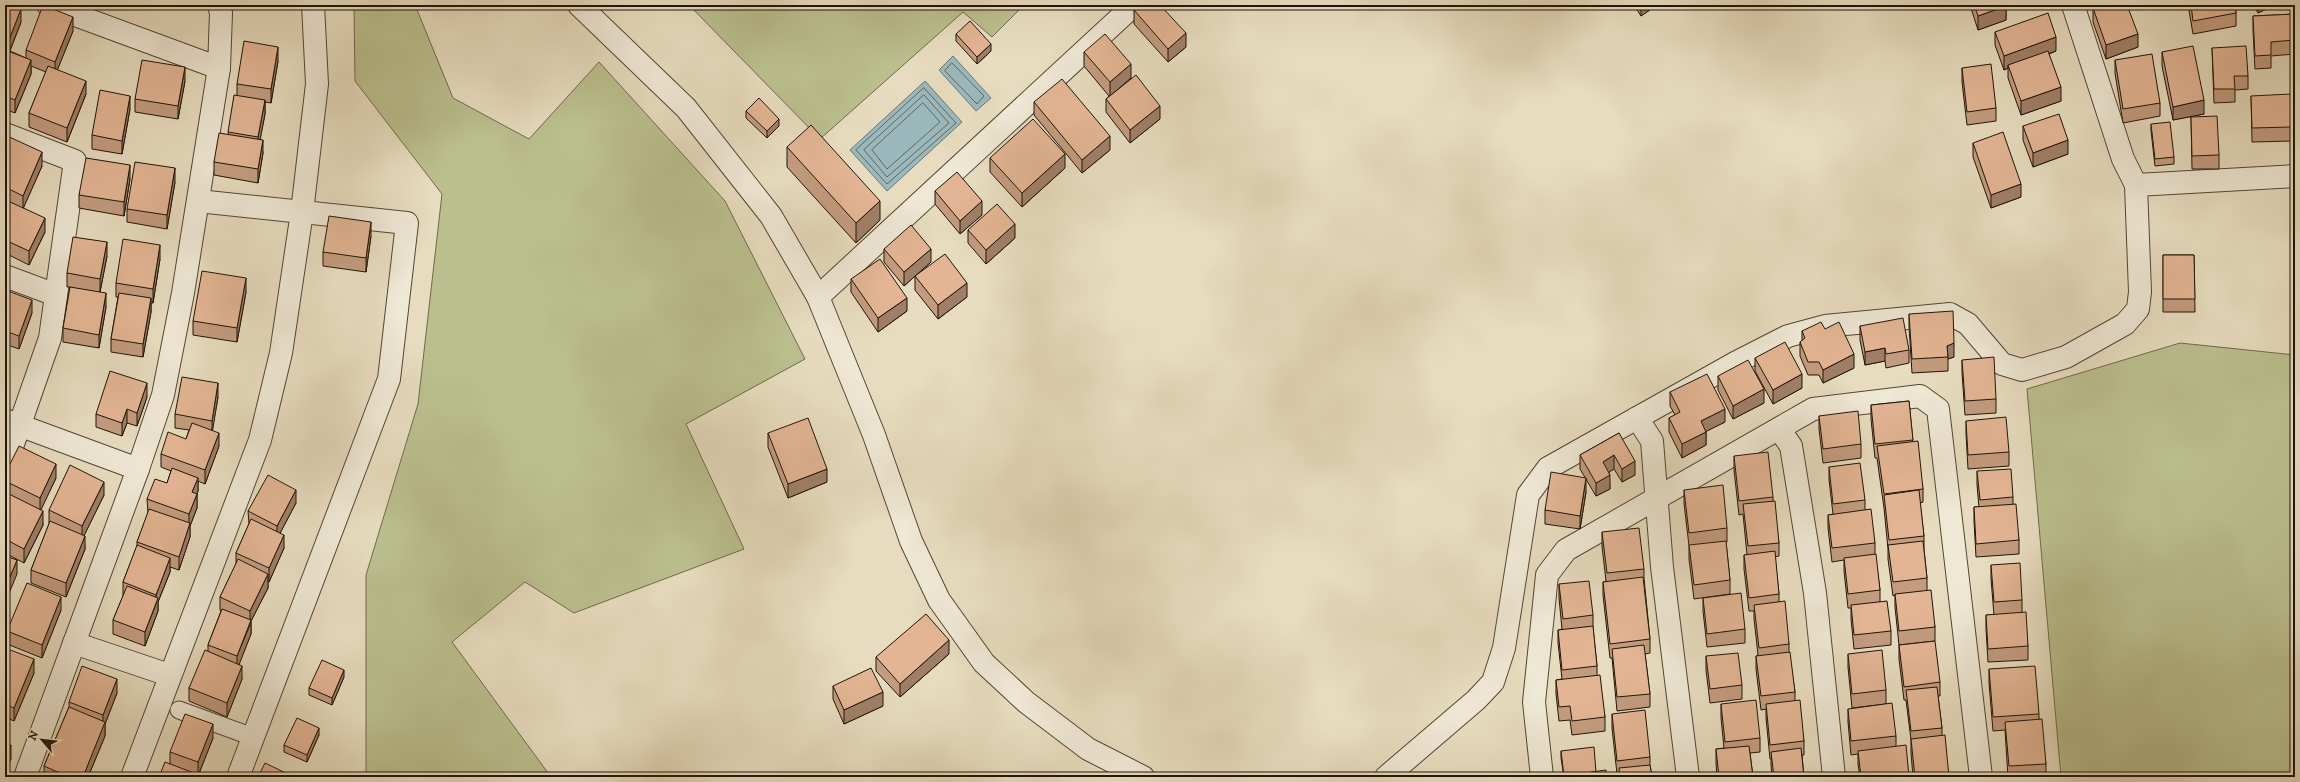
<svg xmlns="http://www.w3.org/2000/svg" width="2300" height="782" font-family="'IM FELL DW Pica',serif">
	<rect width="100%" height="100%" fill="#e7dcbf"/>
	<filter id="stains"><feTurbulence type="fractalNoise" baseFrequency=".005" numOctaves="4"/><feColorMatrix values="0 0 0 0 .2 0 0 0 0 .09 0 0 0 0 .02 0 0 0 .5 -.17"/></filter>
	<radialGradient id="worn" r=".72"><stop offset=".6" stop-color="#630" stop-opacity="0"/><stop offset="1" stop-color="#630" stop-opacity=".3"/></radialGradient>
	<g fill="#bbbf8e" stroke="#6e6a4b">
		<path d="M354,5H415L453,98L529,139L599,62L725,201L805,359L686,424L744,549L574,613L525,582L452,642L551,777H366V575L418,404L442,194L355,81Z"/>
		<path d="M689,5H1024L992,37L963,12L820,139Z"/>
		<path d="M2180,343L2295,355V777H2061L2027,389Z"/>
	</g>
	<g fill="#9bb9bc" stroke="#6a7774">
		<path d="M953,56L991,98L976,111L939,70Z"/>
		<path d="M925,81L962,122L887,191L850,150Z"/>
	</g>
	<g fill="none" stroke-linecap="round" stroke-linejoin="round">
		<g stroke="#5e6662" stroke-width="1">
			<path d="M952,63L984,96L977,104L945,71Z"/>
			<path d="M924,88L956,123L887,184L856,150Z"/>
			<path d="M924,95L949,123L887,177L864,150Z"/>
			<path d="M923,103L940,122L887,169L872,150Z"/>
		</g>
		<defs>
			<path id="pedestrian" d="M179,710L253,737"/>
			<g id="minor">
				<path d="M48,5L219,68"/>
				<path d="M5,134L75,161L50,338L5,467"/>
				<path d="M2136,185L2295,176"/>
				<path d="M198,201L407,223L389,379L238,777"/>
				<path d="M5,276L56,295"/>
				<path d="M818,297L1134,5"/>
				<path d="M1637,418L1652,441L1662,567L1688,777"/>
				<path d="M5,420L138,469"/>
				<path d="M1779,429L1791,446L1815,593L1834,777"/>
				<path d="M74,643L169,675"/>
				<path d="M25,777L138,469L163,395L183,293L219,68L221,13L219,5"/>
				<path d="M1386,777L1476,700L1493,682L1504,648L1528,495L1548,468L1735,363L1788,336L1825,326L1950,314L1968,324L2002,364L2022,370L2066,357L2125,324L2138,309L2140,292L2136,185L2123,159L2073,5"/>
				<path d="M1542,777L1534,702L1547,575L1566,550L1813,409L1920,396L1938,409L1981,777"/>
			</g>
			<g id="tertiary">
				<path d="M579,5L686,108L771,216L818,297L874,435L911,541L939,600L984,663L1026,702L1088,749L1143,777"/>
				<path d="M132,777L260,440L281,353L302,212L317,84L313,5"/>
			</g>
		</defs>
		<use href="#pedestrian" stroke="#524636" stroke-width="19"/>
		<use href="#minor" stroke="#524636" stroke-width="24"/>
		<use href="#tertiary" stroke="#524636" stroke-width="24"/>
		<use href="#pedestrian" stroke="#efe8d5" stroke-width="17"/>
		<use href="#minor" stroke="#efe8d5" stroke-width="22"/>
		<use href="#tertiary" stroke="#efe8d5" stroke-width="22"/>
	</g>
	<g fill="#c39c7f" stroke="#201408">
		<path d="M5,5L21,22L10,51L26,58V50L73,31L57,70L86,94L67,142L29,127V113L46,72L31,66V74L15,113L5,109Z"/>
		<path d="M1634,5H1657L1641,16Z"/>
		<path d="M1970,5H2006V20L1978,30Z"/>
		<path d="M2188,5H2235L2236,13V26L2193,34Z"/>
		<path d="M2254,5H2275L2258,13Z"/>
		<path d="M2093,8L2138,47L2106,59L2093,22Z"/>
		<path d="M1134,10L1186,47L1168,62L1134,24Z"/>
		<path d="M2295,14V54L2271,56V68L2255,69L2253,30V16Z"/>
		<path d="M1995,32L2056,51L2049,54L2061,101L2021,115L2008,78V68L2004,70L1995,45Z"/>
		<path d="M956,34L991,51L977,64L956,41Z"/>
		<path d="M2212,48L2248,76V89L2235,90V102L2214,103Z"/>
		<path d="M1084,52L1131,78L1120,87L1160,119L1130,143L1106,112V99L1109,96L1084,66Z"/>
		<path d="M2162,52L2204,114L2173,120L2162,66Z"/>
		<path d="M2115,60L2160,103V116L2123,123L2115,73Z"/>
		<path d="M278,61L271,103L265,102V114L260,139L263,153L258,183L214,175V162L228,134L237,95V84Z"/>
		<path d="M1962,68L1996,108V121L1967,125L1962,82Z"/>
		<path d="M185,81L178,119L135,112V99Z"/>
		<path d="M2251,96L2292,127V141L2252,142Z"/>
		<path d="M1034,102L1110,150L1082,173L1034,115Z"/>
		<path d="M130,109L122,154L92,149V135Z"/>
		<path d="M746,111L779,126L767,138L746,118Z"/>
		<path d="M2191,117L2219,155V169H2192Z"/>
		<path d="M2151,124L2174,157V164L2155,166L2151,131Z"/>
		<path d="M2023,126L2068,154L2033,167L2023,140Z"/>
		<path d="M5,135L42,166L23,208L45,232L29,265L5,253V207L8,202L5,201Z"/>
		<path d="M1973,143L2021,197L1991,208L1973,157Z"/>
		<path d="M787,147L880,220L856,243L787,167Z"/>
		<path d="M990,158L1065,168L1022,207L990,172Z"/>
		<path d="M130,179L124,216L79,208V195Z"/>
		<path d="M175,182L167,229L127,222V209Z"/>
		<path d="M935,191L982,215L960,234L935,204Z"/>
		<path d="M968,230L1015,238L986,264L968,243Z"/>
		<path d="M371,236L366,272L323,266V252Z"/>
		<path d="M884,249L931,262L904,286L884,262Z"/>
		<path d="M2163,255H2194L2195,312H2163Z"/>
		<path d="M107,256L100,292L106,307L99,348L63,342V328L70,287H67V273Z"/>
		<path d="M160,259L153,303H151V312L143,357L111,352V339L118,297H116V283Z"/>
		<path d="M915,276L967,297L938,319L915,290Z"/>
		<path d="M851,279L907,311L878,332L851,292Z"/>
		<path d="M246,292L237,342L193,335V321Z"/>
		<path d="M5,296L32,313L19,349L5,344Z"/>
		<path d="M1909,314L1954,357L1948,359V371L1912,373L1909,327Z"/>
		<path d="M1860,326L1909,350V363L1886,368L1885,361L1865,365L1860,340Z"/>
		<path d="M1825,329L1854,368L1823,383L1819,375H1808L1800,356V342L1802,341V331Z"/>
		<path d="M1755,358L1802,388L1773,404L1755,371Z"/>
		<path d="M1962,360L1996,399V413L1965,415L1962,373Z"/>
		<path d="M1718,376L1764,403L1733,419L1718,390Z"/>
		<path d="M1670,392L1725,422L1706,431V445L1682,458L1669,432V418L1675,415L1670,406Z"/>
		<path d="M147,397L137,426L127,423L122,436L96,427V414Z"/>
		<path d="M218,397L212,430L219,446L205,484L198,481V491L197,494V508L190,526V537L179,570L170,567V572L158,602V611L145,646L113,634V620L123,596V582L137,546V542L148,513L147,499L167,483L171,471L161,467V454L186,439L189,430L175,428V414Z"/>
		<path d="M1909,401L1913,442L1923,489V502L1920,503L1924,536V550L1927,578V590L1935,627V641L1899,645L1895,607V595L1893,596L1888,559V549L1884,508L1877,458H1875L1871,419V405Z"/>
		<path d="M1819,416L1861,444V458L1823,463L1819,429Z"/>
		<path d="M1966,421L2009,452V466L1968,469L1966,434Z"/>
		<path d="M768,433L827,482L788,498L768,447Z"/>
		<path d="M1619,433L1635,475L1622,482L1614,469L1609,472L1610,489L1596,496L1580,469V455Z"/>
		<path d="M1734,456L1773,497V501L1779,543V556L1775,557L1779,594V602L1789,644V652L1795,692V701L1804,741V755H1802L1804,777H1772L1771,765V759H1770L1766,718V709L1761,710L1756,669V656L1758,655L1754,619V611H1749L1744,569V555H1747L1743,514L1739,515L1734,470Z"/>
		<path d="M1829,467L1865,500V510L1875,543V554L1880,590V602L1891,631V645L1854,649L1851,619V608H1848L1844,571V560L1832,562L1828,528V515L1833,514L1829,480Z"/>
		<path d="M1977,471L2013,497V504L2019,540V554L1976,557L1974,521V507H1979L1977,485Z"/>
		<path d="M5,474L56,478L40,510L43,525L24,563L5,553Z"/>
		<path d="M1684,490L1727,528V542H1726L1730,580V594L1694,599L1689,559V546L1684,503Z"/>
		<path d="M1586,492L1580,529L1545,524V510Z"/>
		<path d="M104,495L84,535L85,549L66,597L31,583V570L49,524V510Z"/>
		<path d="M296,503L280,533L284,548L269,582L268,581V588L251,621V634L239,664L242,679L227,717L189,701V688L208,652V645L221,611L220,610V597L236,564V553L249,524L248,511Z"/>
		<path d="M1602,532L1644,569V578L1650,639V653L1645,654L1650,694V707L1617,711L1612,658H1610L1603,595V582L1606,581L1602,546Z"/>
		<path d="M1991,565L2022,600V612L2028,646V660L1988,662L1986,629V615H1994L1991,579Z"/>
		<path d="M1559,584L1593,615V628L1597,666V675L1605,717V731L1572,735L1570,720L1559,721L1556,694V680L1562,679L1558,643V630L1562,629L1559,598Z"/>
		<path d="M1703,598L1745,629V643L1707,647L1703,611Z"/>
		<path d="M61,610L42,658L7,644V631Z"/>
		<path d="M1899,645L1940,682V696H1938L1942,728V735L1949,777H1913L1911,753V740L1906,700H1904L1899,659Z"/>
		<path d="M5,649L34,673L14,721L5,717Z"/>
		<path d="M949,654L900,697L876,671V657Z"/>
		<path d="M1848,654L1886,690V704L1852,708L1848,667Z"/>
		<path d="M1706,656L1742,685V699L1710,703L1706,670Z"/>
		<path d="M1989,669L2039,714V719L2046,764V777H2008L2005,730L1993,731L1989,683Z"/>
		<path d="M344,677L332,705L309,695V688Z"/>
		<path d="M833,686L883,706L844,724L833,699Z"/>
		<path d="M117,693L105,724V736L88,777H44V766L69,707V702Z"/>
		<path d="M1721,704L1760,738V752L1750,753L1753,777H1717L1716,763V749L1724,748L1721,718Z"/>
		<path d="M1848,709L1896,736V746L1909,777H1860L1858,764V754L1851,755L1848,722Z"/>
		<path d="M1612,714L1650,757V765L1652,777H1619V774H1617L1612,728Z"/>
		<path d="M319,735L307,762L284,752V745Z"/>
		<path d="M213,738L198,776L194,774V777L170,764V752Z"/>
		<path d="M1561,751L1596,772L1606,777H1564L1561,758Z"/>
	</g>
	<g fill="#9f7f68" stroke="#201408">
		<path d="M1641,5H1657L1641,16Z"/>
		<path d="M1689,5H1694L1689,8Z"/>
		<path d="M2258,5H2275L2258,13Z"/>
		<path d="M2006,6V20L1978,30V16Z"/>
		<path d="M21,9V22L7,58V45Z"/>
		<path d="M73,17V31L55,76V62Z"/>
		<path d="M1186,33V47L1168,62V49Z"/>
		<path d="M2138,34V47L2106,59V45Z"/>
		<path d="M2056,37V51L2009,68L2008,65V68L2004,70V56Z"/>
		<path d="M991,44V51L977,64V57Z"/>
		<path d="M278,47V61L271,103V89Z"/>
		<path d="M31,60V74L15,113V100Z"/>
		<path d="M1131,64V78L1110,96V82Z"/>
		<path d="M185,67V81L178,119V106Z"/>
		<path d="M86,81V94L67,142V128Z"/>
		<path d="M2061,87V101L2021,115V101Z"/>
		<path d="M130,96V109L122,154V141Z"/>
		<path d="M265,100V114L258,151V137Z"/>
		<path d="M2204,100V114L2173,120V107Z"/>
		<path d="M1160,106V119L1130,143V130Z"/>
		<path d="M779,119V126L767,138V131Z"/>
		<path d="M1110,136V150L1082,173V160Z"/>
		<path d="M263,140V153L258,183V169Z"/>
		<path d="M2068,140V154L2033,167V153Z"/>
		<path d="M42,152V166L23,209V196Z"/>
		<path d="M1065,154V168L1022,207V193Z"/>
		<path d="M130,165V179L124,216V202Z"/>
		<path d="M175,168V182L167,229V215Z"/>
		<path d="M2021,184V197L1991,208V195Z"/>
		<path d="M880,201V220L856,243V223Z"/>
		<path d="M982,201V215L960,234V221Z"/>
		<path d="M45,218V232L29,265V251Z"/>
		<path d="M371,222V236L366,272V258Z"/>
		<path d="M1015,224V238L986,264V250Z"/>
		<path d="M107,242V256L100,292V279Z"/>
		<path d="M160,245V259L153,303V289Z"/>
		<path d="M931,249V262L904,286V272Z"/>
		<path d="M246,278V292L237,342V328Z"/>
		<path d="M967,283V297L938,319V305Z"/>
		<path d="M106,293V307L99,348V335Z"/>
		<path d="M151,298V312L143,357V344Z"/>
		<path d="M907,298V311L878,332V318Z"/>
		<path d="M32,300V313L19,349V336Z"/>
		<path d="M1954,343V357L1948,359L1947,346Z"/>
		<path d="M1885,348V361L1865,365V352Z"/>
		<path d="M1854,354V368L1823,383V370Z"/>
		<path d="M1802,374V388L1773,404V390Z"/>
		<path d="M147,383V397L137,426V413Z"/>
		<path d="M218,383V397L212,434V421Z"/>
		<path d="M1764,389V403L1733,419V406Z"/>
		<path d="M127,409V423L122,436V423Z"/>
		<path d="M1725,409V422L1701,434V421Z"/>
		<path d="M1706,432V445L1682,458V444Z"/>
		<path d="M219,433V446L205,484V470Z"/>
		<path d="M1614,455V469L1603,476V462Z"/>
		<path d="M1635,461V475L1622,482V469Z"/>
		<path d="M56,464V478L40,512V498Z"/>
		<path d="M827,469V482L788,498V484Z"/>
		<path d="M1610,475V489L1596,496V483Z"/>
		<path d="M198,478V491L192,506V492Z"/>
		<path d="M1586,478V492L1580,529V516Z"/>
		<path d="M104,482V495L82,540V526Z"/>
		<path d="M296,490V503L277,539V526Z"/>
		<path d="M197,494V508L190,526V537L179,570V557L189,526V514Z"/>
		<path d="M43,511V525L24,563V549Z"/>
		<path d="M284,535V548L269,582V568Z"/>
		<path d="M85,536V549L66,597V583Z"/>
		<path d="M170,558V572L158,602V611L145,646V632L156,604V595Z"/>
		<path d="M17,560V574L5,603V589Z"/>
		<path d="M268,574V588L251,621V634L237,670V656L250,625V611Z"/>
		<path d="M61,597V610L42,658V645Z"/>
		<path d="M949,640V654L900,697V684Z"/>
		<path d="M34,659V673L14,721V708Z"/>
		<path d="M242,666V679L227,717V703Z"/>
		<path d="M344,670V677L332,705V698Z"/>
		<path d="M117,679V693L105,724V736L88,777H83L103,726V715Z"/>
		<path d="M883,692V706L844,724V710Z"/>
		<path d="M213,724V738L198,776V762Z"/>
		<path d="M319,728V735L307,762V755Z"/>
		<path d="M11,745V759L5,773V760Z"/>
	</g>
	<g fill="#e3b594" stroke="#201408">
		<path d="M5,5H12L21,9L7,45L5,44Z"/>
		<path d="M43,5L73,17L55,62L26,50Z"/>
		<path d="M1140,5H1160L1186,33L1168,49L1134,10Z"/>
		<path d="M1974,5H2006V6L1978,16Z"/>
		<path d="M2102,5H2127L2138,34L2106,45L2093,8Z"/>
		<path d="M2191,5H2235L2236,13L2193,21Z"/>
		<path d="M2048,13L2056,37L2004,56L1995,32Z"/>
		<path d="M2295,14V40L2271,42V55L2255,56L2253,16Z"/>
		<path d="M970,21L991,44L977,57L956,34Z"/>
		<path d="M1105,34L1131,64L1110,82L1084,52Z"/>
		<path d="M244,41L278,47L271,89L237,84Z"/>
		<path d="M2193,46L2204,100L2173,107L2162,52Z"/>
		<path d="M2246,46L2248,76H2234L2235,89H2214L2212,48Z"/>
		<path d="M5,50L31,60L15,100L5,96Z"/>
		<path d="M2048,51L2061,87L2021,101L2008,65Z"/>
		<path d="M2152,54L2160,103L2123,109L2115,60Z"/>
		<path d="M142,60L185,67L178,106L135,99Z"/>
		<path d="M1991,64L1996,108L1967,112L1962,68Z"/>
		<path d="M48,66L86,81L67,128L29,113Z"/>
		<path d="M1136,75L1160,106L1130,130L1106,99Z"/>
		<path d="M1062,79L1110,136L1082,160L1034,102Z"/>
		<path d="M100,90L130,96L122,141L92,135Z"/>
		<path d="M2291,94L2292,127L2252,128L2251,96Z"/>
		<path d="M234,95L265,100L258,137L228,132Z"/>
		<path d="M759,98L779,119L767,131L746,111Z"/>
		<path d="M2059,114L2068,140L2033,153L2023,126Z"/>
		<path d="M2217,116L2219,155L2192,156L2191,117Z"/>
		<path d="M1033,119L1065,154L1022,193L990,158Z"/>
		<path d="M2170,122L2174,157L2155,159L2151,124Z"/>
		<path d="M811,125L880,201L856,223L787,147Z"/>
		<path d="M2003,132L2021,184L1991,195L1973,143Z"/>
		<path d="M219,133L263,140L258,169L214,162Z"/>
		<path d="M5,135L42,152L23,196L5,187Z"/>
		<path d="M86,158L130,165L124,202L79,195Z"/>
		<path d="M135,162L175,168L167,215L127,209Z"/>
		<path d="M957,172L982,201L960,221L935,191Z"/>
		<path d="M8,201L45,218L29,251L5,240V207Z"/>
		<path d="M997,204L1015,224L986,250L968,230Z"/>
		<path d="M329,216L371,222L366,258L323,252Z"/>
		<path d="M911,225L931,249L904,272L884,249Z"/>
		<path d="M73,237L107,242L100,279L67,273Z"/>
		<path d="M123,239L160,245L153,289L116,283Z"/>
		<path d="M945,254L967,283L938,305L915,276Z"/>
		<path d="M2163,255H2194L2195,299H2163Z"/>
		<path d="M880,259L907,298L878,318L851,279Z"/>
		<path d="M202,271L246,278L237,328L193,321Z"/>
		<path d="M70,287L106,293L99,335L63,328Z"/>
		<path d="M8,291L32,300L19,336L5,331V296L6,297Z"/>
		<path d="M119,293L151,298L143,344L111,339Z"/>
		<path d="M1953,311L1954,343L1947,346L1948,357L1912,359L1909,314Z"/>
		<path d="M1903,318L1909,350L1886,354L1885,348L1865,352L1860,326Z"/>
		<path d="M1821,322L1825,329L1839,322L1854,354L1823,370L1819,362H1808L1800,342L1805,338L1802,331Z"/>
		<path d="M1785,342L1802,374L1773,390L1755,358Z"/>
		<path d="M1994,357L1996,399L1965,401L1962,360Z"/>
		<path d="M1748,360L1764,389L1733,406L1718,376Z"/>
		<path d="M110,371L147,383L137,413L127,409L122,423L96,414Z"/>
		<path d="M1707,374L1725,409L1701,421L1706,432L1682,444L1669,418L1680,412L1670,392Z"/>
		<path d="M182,377L218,383L212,421L175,414Z"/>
		<path d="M1909,401L1913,440L1875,444L1871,405Z"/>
		<path d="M1858,411L1861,444L1823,449L1819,416Z"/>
		<path d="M2006,417L2009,452L1968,455L1966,421Z"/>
		<path d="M808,418L827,469L788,484L768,433Z"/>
		<path d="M192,423L219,433L205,470L161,454L168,432L186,439Z"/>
		<path d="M1619,433L1635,461L1622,469L1614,455L1603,462L1610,475L1596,483L1580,455Z"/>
		<path d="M1918,441L1923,489L1884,494L1877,446Z"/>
		<path d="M19,446L56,464L40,498L5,481V474Z"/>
		<path d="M1768,452L1773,497L1739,501L1734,456Z"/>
		<path d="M1860,463L1865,500L1833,504L1829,467Z"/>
		<path d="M70,465L104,482L82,526L49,510Z"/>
		<path d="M172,468L198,478L192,492L197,494L189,514L147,499L155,479L167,483Z"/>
		<path d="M2011,469L2013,497L1980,500L1977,471Z"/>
		<path d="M1551,472L1586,478L1580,516L1545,510Z"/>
		<path d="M268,475L296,490L277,526L248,511Z"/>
		<path d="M1723,485L1727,528L1689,533L1684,490Z"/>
		<path d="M1919,490L1924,536L1889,540L1884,495Z"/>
		<path d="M5,492L43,511L24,549L5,539Z"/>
		<path d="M1775,501L1779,543L1748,546L1743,504Z"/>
		<path d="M2016,504L2019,540L1976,544L1974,507Z"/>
		<path d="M149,509L190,523L179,557L137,542Z"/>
		<path d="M1871,509L1875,543L1832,548L1828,515Z"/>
		<path d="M251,519L284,535L269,568L236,553Z"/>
		<path d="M50,521L85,536L66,583L31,570Z"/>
		<path d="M1639,528L1644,569L1607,573L1602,532Z"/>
		<path d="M1726,541L1730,580L1694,585L1689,545Z"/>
		<path d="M1923,541L1927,578L1893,582L1888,545Z"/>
		<path d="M137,545L170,558L156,595L123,582Z"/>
		<path d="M1775,551L1779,594L1749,598L1744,555Z"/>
		<path d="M1876,554L1880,590L1848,594L1844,558Z"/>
		<path d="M5,556L17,560L5,589Z"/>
		<path d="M238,559L268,574L250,611L220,597Z"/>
		<path d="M2020,563L2022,600L1994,602L1991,565Z"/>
		<path d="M1643,577L1650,639L1610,644L1603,582Z"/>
		<path d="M1589,581L1593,615L1563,619L1559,584Z"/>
		<path d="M27,583L61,597L42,645L7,631Z"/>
		<path d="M127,586L158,598L145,632L113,620Z"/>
		<path d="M1931,590L1935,627L1899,631L1895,594Z"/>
		<path d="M1741,593L1745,629L1707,634L1703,598Z"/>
		<path d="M1785,601L1789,644L1759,648L1754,605Z"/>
		<path d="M1887,601L1891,631L1854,635L1851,605Z"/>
		<path d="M222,609L251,620L237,656L208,645Z"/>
		<path d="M2026,612L2028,646L1988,649L1986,615Z"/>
		<path d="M926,614L949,640L900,684L876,657Z"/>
		<path d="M1593,626L1597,666L1562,670L1558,630Z"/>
		<path d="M1935,641L1940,682L1904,687L1899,645Z"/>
		<path d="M1644,645L1650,694L1617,697L1612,649Z"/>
		<path d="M5,648L34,659L14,708L5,704Z"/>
		<path d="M205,650L242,666L227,703L189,688Z"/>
		<path d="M1882,650L1886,690L1852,694L1848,654Z"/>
		<path d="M1790,652L1795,692L1761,696L1756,656Z"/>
		<path d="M1738,653L1742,685L1710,689L1706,656Z"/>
		<path d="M322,660L344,670L332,698L309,688Z"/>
		<path d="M82,666L117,679L103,715L69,702Z"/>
		<path d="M2035,666L2039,714L1993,717L1989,669Z"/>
		<path d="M871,668L883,692L844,710L833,686Z"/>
		<path d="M1600,675L1605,717L1572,721L1570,706L1559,707L1556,680Z"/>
		<path d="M1937,687L1942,728L1911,731L1906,690Z"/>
		<path d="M1756,700L1760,738L1725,742L1721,704Z"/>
		<path d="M1800,700L1804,741L1770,745L1766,704Z"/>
		<path d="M1892,703L1896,736L1851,741L1848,709Z"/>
		<path d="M69,707L105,722L83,777H69L44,766Z"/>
		<path d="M1645,710L1650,757L1617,761L1612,714Z"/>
		<path d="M185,714L213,724L198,762L170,752Z"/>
		<path d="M297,718L319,728L307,755L284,745Z"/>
		<path d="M2042,719L2046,764L2009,766L2005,722Z"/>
		<path d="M1945,735L1949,777H1915L1911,739Z"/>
		<path d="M5,743L11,745L5,760Z"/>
		<path d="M1906,745L1909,777H1861L1858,751Z"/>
		<path d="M1749,746L1753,777H1719L1716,749Z"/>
		<path d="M1594,747L1596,772L1571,775L1564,776L1561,751Z"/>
		<path d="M1801,748L1804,777H1774L1771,752Z"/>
		<path d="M165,762L194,773L192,777H159Z"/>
		<path d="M265,763L294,777H258Z"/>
		<path d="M1650,765L1652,777H1620L1619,768Z"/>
		<path d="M1606,770V777H1572L1571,775Z"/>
	</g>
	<rect width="2300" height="782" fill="none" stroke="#e7dcbf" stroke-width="20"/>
	<rect x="6" y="6" width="2288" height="770" fill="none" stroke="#201408" stroke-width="2"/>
	<rect x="10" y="10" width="2280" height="762" fill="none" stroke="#201408"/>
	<g transform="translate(42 740) rotate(298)" stroke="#efe8d5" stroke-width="3" paint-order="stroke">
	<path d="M0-3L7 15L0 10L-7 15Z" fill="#201408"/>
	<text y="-6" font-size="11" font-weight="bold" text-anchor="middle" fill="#201408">N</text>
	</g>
	<rect width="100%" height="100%" filter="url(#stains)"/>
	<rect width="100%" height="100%" fill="url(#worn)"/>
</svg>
